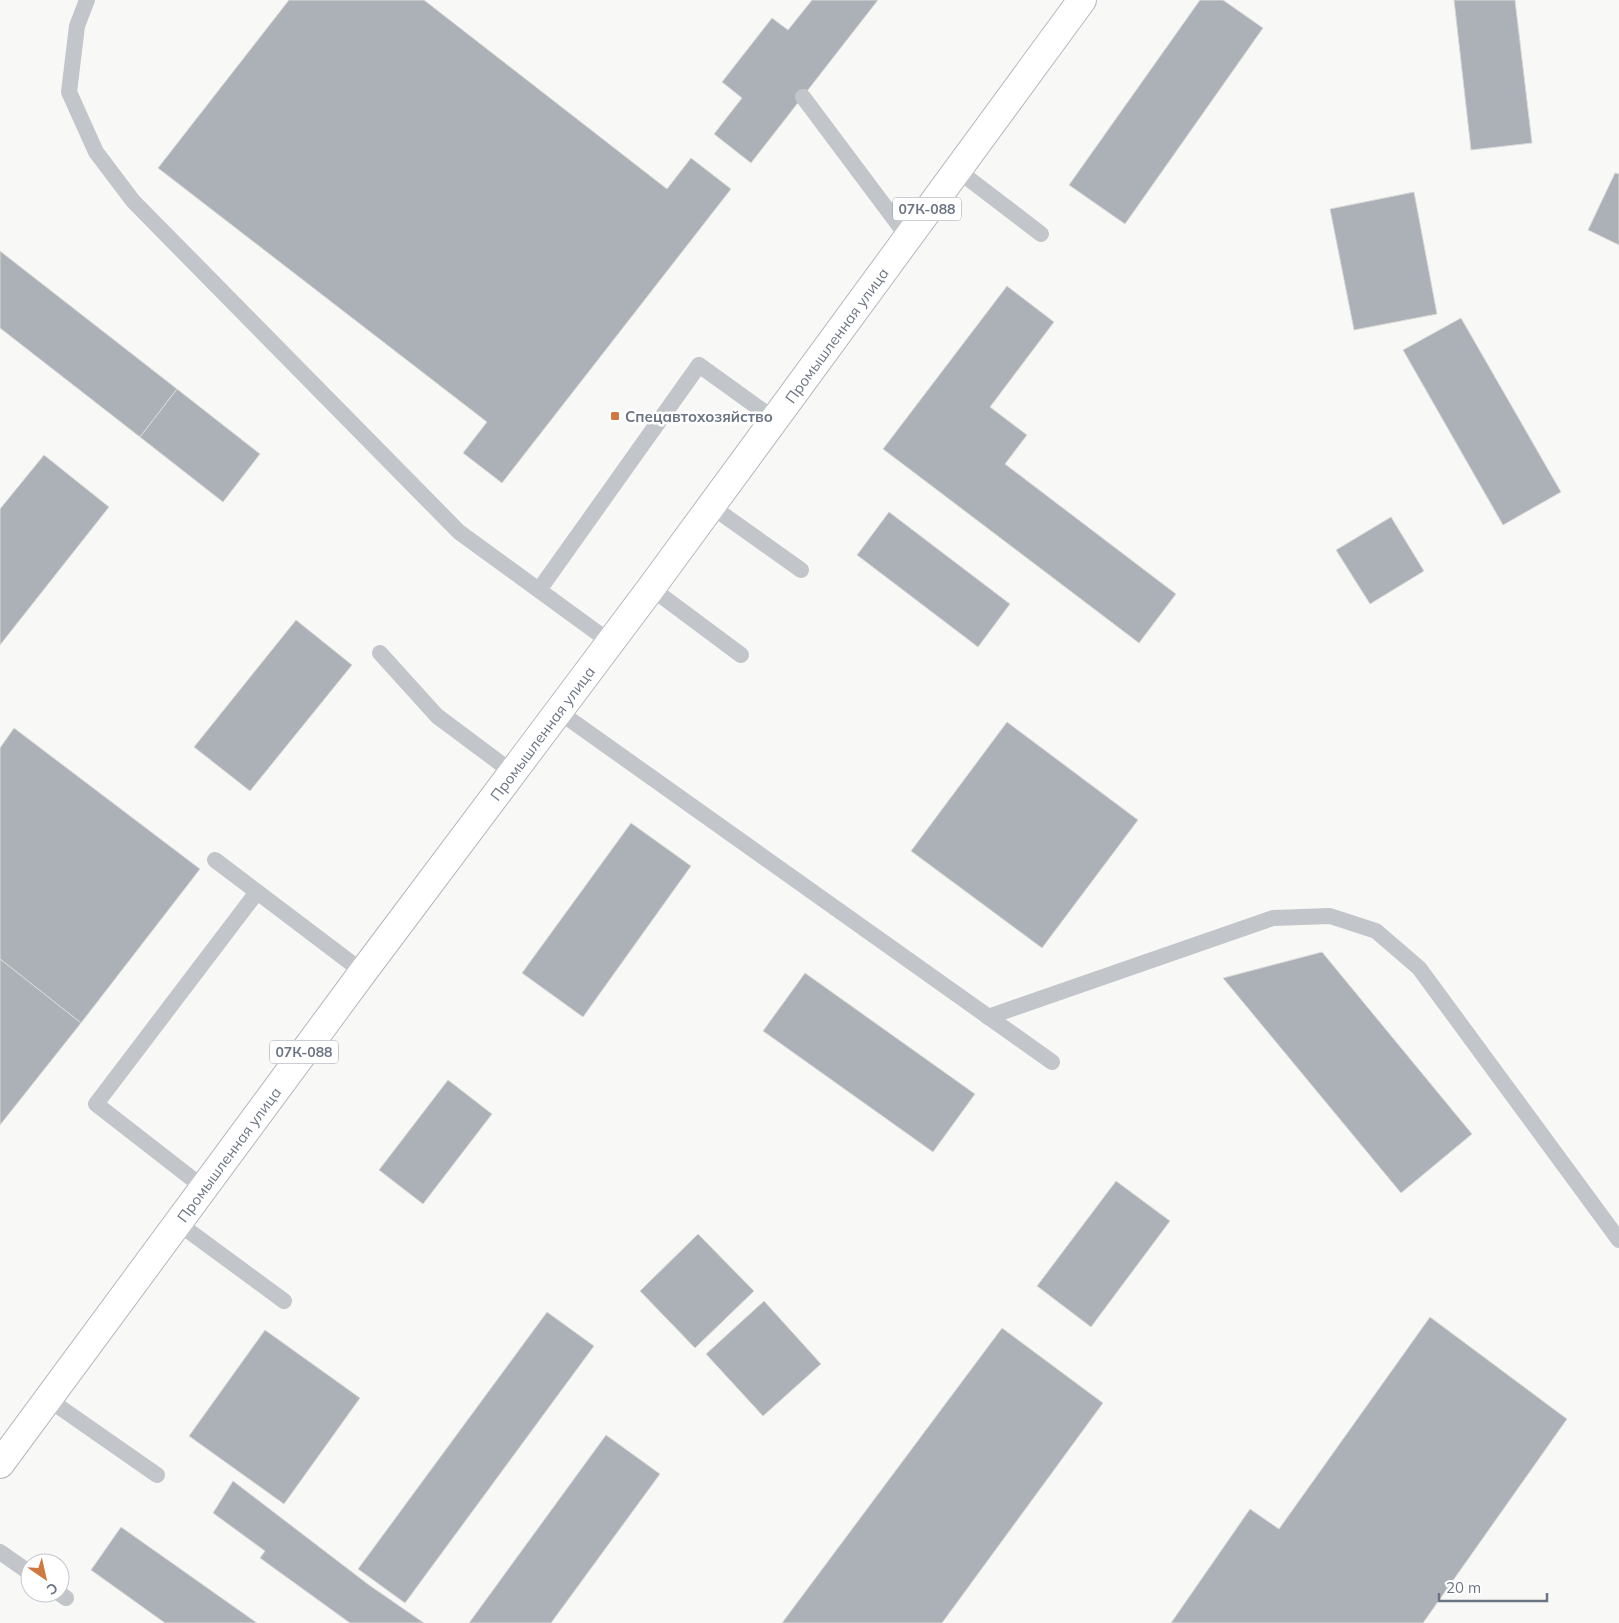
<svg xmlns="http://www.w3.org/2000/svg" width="1619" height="1623" font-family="Mulish,sans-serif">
	<rect width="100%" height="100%" fill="#f8f8f6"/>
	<g fill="#acb1b7" stroke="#d9dad8">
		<path d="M289,0H424L667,189L691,158L731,189L502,483L463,453L487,422L158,168Z"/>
		<path d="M812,0H878L751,163L714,134L742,98L722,82L772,18L788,30Z"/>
		<path d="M1200,0H1223L1263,28L1125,224L1069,185Z"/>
		<path d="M1454,0H1515L1532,143L1471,150Z"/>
		<path d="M1615,173L1619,174V245L1588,230Z"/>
		<path d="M1414,192L1437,314L1354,330L1330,209Z"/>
		<path d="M0,251L177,389L140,437L0,328Z"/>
		<path d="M1007,286L1054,322L990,407L1027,435L1005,464L1176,594L1139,643L883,449Z"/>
		<path d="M1461,318L1561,492L1503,525L1403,350Z"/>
		<path d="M177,389L260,454L223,502L140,437Z"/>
		<path d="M44,455L109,507L0,645V509Z"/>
		<path d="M889,512L1010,604L978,647L857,555Z"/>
		<path d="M1391,517L1424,571L1370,604L1336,550Z"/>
		<path d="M296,620L352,665L250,791L194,747Z"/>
		<path d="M1007,722L1138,820L1042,948L911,851Z"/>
		<path d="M14,728L200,869L81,1023L0,959V748Z"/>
		<path d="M631,823L691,866L583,1017L522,973Z"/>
		<path d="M1322,952L1472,1134L1401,1193L1223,978Z"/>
		<path d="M0,959L81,1023L0,1125Z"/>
		<path d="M805,973L975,1094L933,1152L763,1031Z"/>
		<path d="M448,1080L492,1114L423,1204L379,1170Z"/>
		<path d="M1116,1181L1170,1221L1091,1327L1037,1286Z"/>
		<path d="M698,1234L754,1291L695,1348L640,1291Z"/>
		<path d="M764,1301L821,1364L763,1416L706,1354Z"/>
		<path d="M547,1312L594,1346L405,1603L358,1569Z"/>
		<path d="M1430,1317L1567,1419L1423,1623H1171L1250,1509L1279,1529Z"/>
		<path d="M1002,1328L1103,1403L942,1623H782Z"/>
		<path d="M265,1330L360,1398L284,1504L189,1436Z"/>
		<path d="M606,1435L660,1474L551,1623H469Z"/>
		<path d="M233,1481L369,1585L424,1623H350L260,1558L265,1551L213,1513Z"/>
		<path d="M121,1527L257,1623H165L91,1570Z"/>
	</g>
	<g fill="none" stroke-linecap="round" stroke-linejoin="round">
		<defs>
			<g id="primary">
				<path id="s1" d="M0,1464L363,972L651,588L1082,0"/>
			</g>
		</defs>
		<use href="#primary" stroke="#b6b8bd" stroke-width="30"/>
		<g stroke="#c2c5c9" stroke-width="16">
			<path d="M87,0L77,26L69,92L96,152L133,201L459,532L610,642"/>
			<path d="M803,97L907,236"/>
			<path d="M956,169L1041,234"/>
			<path d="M711,506L801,570"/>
			<path d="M651,588L741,655"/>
			<path d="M539,590L699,365L774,419"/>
			<path d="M380,653L437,716L512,772"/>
			<path d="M558,711L1052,1062"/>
			<path d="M215,860L363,972"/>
			<path d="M988,1017L1273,918L1330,916L1376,931L1419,968L1619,1240"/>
			<path d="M204,1188L96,1104L257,892"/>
			<path d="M178,1223L284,1301"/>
			<path d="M48,1399L157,1475"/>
			<path d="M0,1552L30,1573"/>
			<path d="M59,1593L66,1598"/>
		</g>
		<use href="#primary" stroke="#fff" stroke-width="28"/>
	</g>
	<rect fill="#cf783f" stroke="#fff" stroke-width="2" x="610" y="411" width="10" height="10" rx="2.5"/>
	<g text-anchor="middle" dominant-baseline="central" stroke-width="5" stroke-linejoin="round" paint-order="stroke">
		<g fill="#fff" stroke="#979ea8" stroke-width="1">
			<rect x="893" y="197.5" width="68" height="23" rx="4"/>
			<rect x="270" y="1040.5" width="68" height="23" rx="4"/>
		</g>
		<g font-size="14" font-weight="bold" fill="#6b7483">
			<text x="927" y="209">07К-088</text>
			<text x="304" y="1052">07К-088</text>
		</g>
		<g font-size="15" fill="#6b7483" stroke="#fff">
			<text stroke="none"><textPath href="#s1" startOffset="1405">Промышленная улица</textPath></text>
			<text stroke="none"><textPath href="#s1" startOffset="910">Промышленная улица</textPath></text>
			<text stroke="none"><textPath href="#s1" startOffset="385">Промышленная улица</textPath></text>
		</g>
		<g font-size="15" font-weight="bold" fill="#6b7483" stroke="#fff" text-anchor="start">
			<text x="625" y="416">Спецавтохозяйство</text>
		</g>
	</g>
	<g transform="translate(45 1578) rotate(146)"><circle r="24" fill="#ffffff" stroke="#c4c7cd"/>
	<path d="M0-4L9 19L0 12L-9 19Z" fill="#cf783f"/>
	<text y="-8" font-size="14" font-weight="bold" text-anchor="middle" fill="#6b7483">С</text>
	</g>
	<path d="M1439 1593v8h108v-8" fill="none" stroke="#6b7483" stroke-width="2.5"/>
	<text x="1446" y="1593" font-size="15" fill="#6b7483" stroke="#ffffff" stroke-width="4" paint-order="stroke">20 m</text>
</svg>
